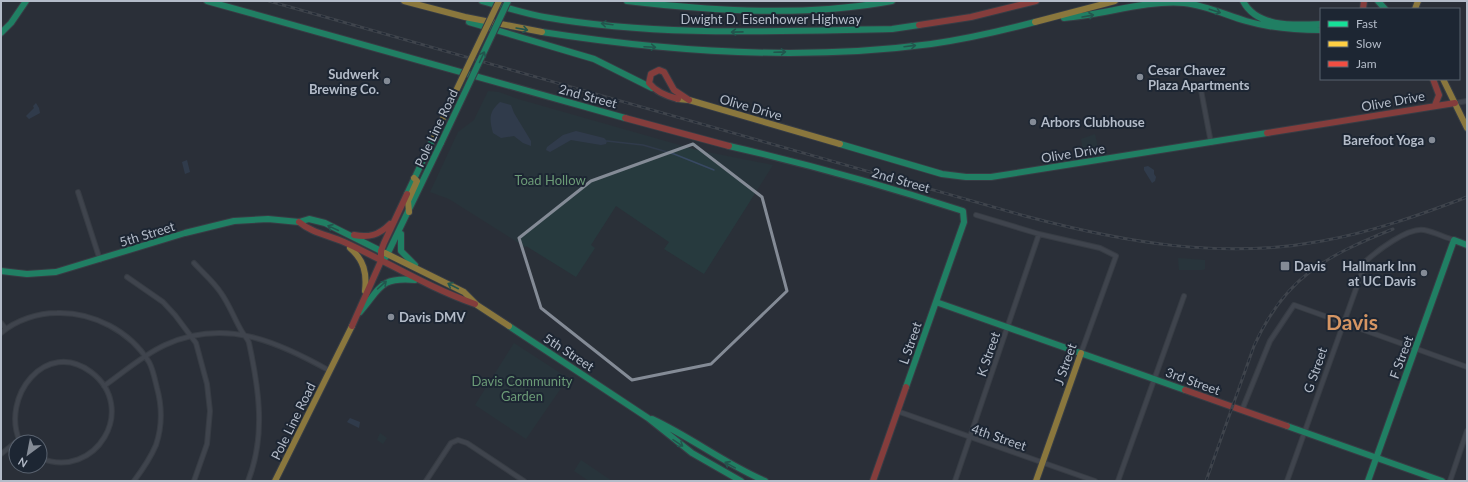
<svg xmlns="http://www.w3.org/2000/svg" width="1468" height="482" font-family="Lato,sans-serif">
<rect width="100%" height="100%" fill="#2a3038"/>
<!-- green -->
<path fill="#273a3e" d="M488,91L499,92L518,99L697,150L773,165L704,274L664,249L669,242L616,206L591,245L595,248L576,277L526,246L525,247L449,199L430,192L458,132L474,120Z
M1095,134L1098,148L1083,151L1081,139Z
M1178,258L1205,260V269L1202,270H1179Z
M514,343L568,378L526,439L475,405Z
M380,433L387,438L383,444L377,440Z
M581,460L612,481H589L574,471Z"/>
<!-- water -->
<path fill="#384963" d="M500,102L511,105L514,113L531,141V146L523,143L514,136L501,138L493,133C489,118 489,112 500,102Z
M36,103L39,108L40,113L29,119L26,116L34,108L33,106Z
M576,131L604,138L607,141L606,144L601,145L571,140L550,152L546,150L547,147L563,135Z
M187,160L190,172L185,174L182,162Z
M1148,166L1154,170V174L1156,177L1155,181L1152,183L1144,170V167Z
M350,418L360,422L359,428L347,422Z"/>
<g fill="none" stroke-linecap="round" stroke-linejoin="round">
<!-- stream -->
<path stroke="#384963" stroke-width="1.5" d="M607,141L643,145L674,154L714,170"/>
<!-- street casing -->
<g stroke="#484c53" stroke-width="6">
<path id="street" d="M1201,90L1211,143
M1455,103L1467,101
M78,192L100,260
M976,215L1039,234L1100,248L1116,256L1081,353
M194,263C203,273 214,282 221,293C229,304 234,318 241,330C243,334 248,339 249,343C259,389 266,436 248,481
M127,277L163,302L175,315L196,343L207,384L210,411L207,444L194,481
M1,323L6,329
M1,333C16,320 38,313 57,313C93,312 130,331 149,362C153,369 155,380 157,388C162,406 162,427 156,445C150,459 143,469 134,481
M104,386C124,372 143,355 165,345C225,318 277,341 330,371
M1242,410L1270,341L1294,305L1467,367
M897,411L1095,481
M20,442C0,397 46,338 91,372C139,408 96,481 40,458
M1,454L16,442
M426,481L451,443L458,440L467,443L524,481
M955,481L1039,234
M1118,481L1184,296
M1287,481L1366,261C1377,251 1408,227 1424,230C1434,232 1444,237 1454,240
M1450,481L1467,431"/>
</g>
<!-- fast casing -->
<g stroke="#484c53" stroke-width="8">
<path id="fast" d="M207,1L625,118
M482,1C502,6 523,13 544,17C658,37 776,31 892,29L919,25
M627,1C714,11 806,17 892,1
M1243,1C1257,28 1294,25 1321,24
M1378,1L1385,9
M1064,18C1104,15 1144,0 1184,3C1205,5 1226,15 1246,21C1270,28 1296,30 1321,30
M469,22L594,59L652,88
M542,32C669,52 803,61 931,44C966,39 1001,31 1035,22
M1,33L11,23L26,1
M840,144L942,174L966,177H991L1267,133
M729,146C808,164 886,186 963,211L964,222L906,387
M407,194L433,139
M401,234V251L415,265
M386,257L441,143
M1,271L27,274L56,272L185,233L234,221L268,219L299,222L309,219L325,223L385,253
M936,302L1185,390
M360,312C381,288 379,277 415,280
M509,326L648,418L692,453L741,481
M652,419C691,437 725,464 765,481
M1287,426L1442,481
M1368,481L1454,240L1467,245"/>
</g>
<!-- slow casing -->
<g stroke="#484c53" stroke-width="8">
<path id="slow" d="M404,1L465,17L542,32
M1415,9L1418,1
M1035,22L1115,1
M1443,79L1467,128
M678,99L689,100L840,144
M409,212L408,201L417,181L414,178
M350,248C364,260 367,273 365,291
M385,253L464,292L477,305L509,326
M275,481L352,326
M1036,481L1081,353"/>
</g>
<!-- jam casing -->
<g stroke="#484c53" stroke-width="8">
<path id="jam" d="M1363,9L1364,1
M919,25L971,17L1036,1
M1433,79L1439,95L1435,105
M678,99C666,96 656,92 649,83L651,74L659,70L664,72L674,90L689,100
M625,118L729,146
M1267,133L1455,103
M299,222C312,233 328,235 344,242C388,262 429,288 475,304
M354,235C369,238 379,235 390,224
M352,326L381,261V251L384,243L407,194
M1185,390L1287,426
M873,481L906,387"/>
</g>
<!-- street -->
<use href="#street" stroke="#5a5e66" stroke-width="4"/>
<!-- fast -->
<use href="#fast" stroke="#16e098" stroke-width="6"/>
<!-- slow -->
<use href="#slow" stroke="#ffcf43" stroke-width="6"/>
<!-- jam -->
<use href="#jam" stroke="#f24e42" stroke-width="6"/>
<!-- rail casing -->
<g stroke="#595d64" stroke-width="3">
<path id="rail" d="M269,1L1025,216C1123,242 1221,260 1322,241C1372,232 1420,215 1467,197
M1206,481L1254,346C1285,277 1326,256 1393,229"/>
</g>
<!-- rail -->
<use href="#rail" stroke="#1d2633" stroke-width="1.5" stroke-dasharray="4.5" stroke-linecap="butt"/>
<!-- fast-bridge casing -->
<g stroke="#484c53" stroke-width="8" stroke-linecap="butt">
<path id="fast-bridge" d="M441,143L508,1"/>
</g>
<!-- slow-bridge casing -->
<g stroke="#484c53" stroke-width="8" stroke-linecap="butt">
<path id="slow-bridge" d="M433,139L499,1"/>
</g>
<!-- fast-bridge -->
<use href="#fast-bridge" stroke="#16e098" stroke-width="6"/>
<!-- slow-bridge -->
<use href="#slow-bridge" stroke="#ffcf43" stroke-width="6"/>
</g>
<!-- one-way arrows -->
<defs><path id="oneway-shaft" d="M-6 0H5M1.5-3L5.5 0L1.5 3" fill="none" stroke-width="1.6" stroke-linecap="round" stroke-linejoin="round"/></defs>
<g stroke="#1a8366">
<use href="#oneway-shaft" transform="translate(1215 11) rotate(18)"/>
<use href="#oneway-shaft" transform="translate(1088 16) rotate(-10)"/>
<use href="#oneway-shaft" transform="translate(607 24) rotate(-173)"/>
<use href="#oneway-shaft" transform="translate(522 29) rotate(10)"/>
<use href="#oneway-shaft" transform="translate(737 32) rotate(179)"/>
<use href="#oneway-shaft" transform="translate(910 46) rotate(-7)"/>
<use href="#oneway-shaft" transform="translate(650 47) rotate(3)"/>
<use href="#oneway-shaft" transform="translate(780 52) rotate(-2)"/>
<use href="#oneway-shaft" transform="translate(482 57) rotate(-65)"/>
<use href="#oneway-shaft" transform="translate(333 228) rotate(-155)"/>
<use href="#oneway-shaft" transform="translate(382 285) rotate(-42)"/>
<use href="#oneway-shaft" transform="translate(453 286) rotate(-153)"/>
<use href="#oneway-shaft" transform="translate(678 443) rotate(34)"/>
<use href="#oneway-shaft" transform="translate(730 465) rotate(-151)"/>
</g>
<!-- marked area -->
<path d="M0 0H1468V482H0ZM693,144L762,197L787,291L711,364L632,380L541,308L519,238L591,181Z" fill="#2a3038" fill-opacity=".55" fill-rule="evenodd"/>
<path fill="none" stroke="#848b96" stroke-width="3" stroke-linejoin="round" d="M693,144L762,197L787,291L711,364L632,380L541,308L519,238L591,181Z"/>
<!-- markers -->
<g fill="#848b96" stroke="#1d2633" stroke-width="1.5">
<circle cx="1140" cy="77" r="4"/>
<circle cx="387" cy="81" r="4"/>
<circle cx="1033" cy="122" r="4"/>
<circle cx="1432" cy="140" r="4"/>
<rect x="1280" y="261" width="10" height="10" rx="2"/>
<circle cx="1424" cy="273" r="4"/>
<circle cx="391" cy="317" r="4"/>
</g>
<g text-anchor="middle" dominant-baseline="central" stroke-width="4" stroke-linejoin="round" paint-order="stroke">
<!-- street labels -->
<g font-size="13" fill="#b4bcc9" stroke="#1d2633">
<text x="771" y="19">Dwight D. Eisenhower Highway</text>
<text transform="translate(588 96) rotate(15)">2nd Street</text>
<text transform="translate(1393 101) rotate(-10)">Olive Drive</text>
<text transform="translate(751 107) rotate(16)">Olive Drive</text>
<text transform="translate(436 128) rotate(-65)">Pole Line Road</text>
<text transform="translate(1073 153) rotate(-9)">Olive Drive</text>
<text transform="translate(901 180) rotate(16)">2nd Street</text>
<text transform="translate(147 234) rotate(-17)">5th Street</text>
<text transform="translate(910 343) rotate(-71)">L Street</text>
<text transform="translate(569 352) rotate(33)">5th Street</text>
<text transform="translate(988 354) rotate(-71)">K Street</text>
<text transform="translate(1401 357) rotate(-70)">F Street</text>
<text transform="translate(1065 364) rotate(-71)">J Street</text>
<text transform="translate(1315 370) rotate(-71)">G Street</text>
<text transform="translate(1193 381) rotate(20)">3rd Street</text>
<text transform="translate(293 421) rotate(-64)">Pole Line Road</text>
<text transform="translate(999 437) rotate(19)">4th Street</text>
</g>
<!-- poi labels -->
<g font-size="13" font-weight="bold" fill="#b4bcc9" stroke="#1d2633" text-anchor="start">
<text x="1148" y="70">Cesar Chavez<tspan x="1148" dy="15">Plaza Apartments</tspan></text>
<text x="379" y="74" text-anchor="end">Sudwerk<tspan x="379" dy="15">Brewing Co.</tspan></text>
<text x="1041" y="122">Arbors Clubhouse</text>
<text x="1424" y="140" text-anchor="end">Barefoot Yoga</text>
<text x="1294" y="266">Davis</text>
<text x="1416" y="266" text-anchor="end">Hallmark Inn<tspan x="1416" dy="15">at UC Davis</tspan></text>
<text x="399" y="317">Davis DMV</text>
</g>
<!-- park labels -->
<g font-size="13" fill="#6b9a76" stroke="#1d2633">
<text x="550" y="180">Toad Hollow</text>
<text x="522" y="381">Davis Community<tspan x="522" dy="15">Garden</tspan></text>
</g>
<!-- town labels -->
<g font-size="21" font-weight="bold" fill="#d59563" stroke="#1d2633">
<text x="1352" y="321">Davis</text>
</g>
</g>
<!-- border -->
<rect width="1468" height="482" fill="none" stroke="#b4bcc9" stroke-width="4"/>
<!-- legend -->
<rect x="1320" y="8" width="140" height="72" fill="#1d2633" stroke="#59626f"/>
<rect x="1328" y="21" width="20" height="6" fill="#16e098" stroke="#59626f"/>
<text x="1356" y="28" font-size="12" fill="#b4bcc9">Fast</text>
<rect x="1328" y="41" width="20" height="6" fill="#ffcf43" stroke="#59626f"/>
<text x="1356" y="48" font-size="12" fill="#b4bcc9">Slow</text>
<rect x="1328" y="61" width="20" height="6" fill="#f24e42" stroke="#59626f"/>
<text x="1356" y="68" font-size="12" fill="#b4bcc9">Jam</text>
<!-- north arrow -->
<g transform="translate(28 454) rotate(212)"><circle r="19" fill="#1d2633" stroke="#59626f"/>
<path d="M0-3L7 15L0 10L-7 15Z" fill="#848b96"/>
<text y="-6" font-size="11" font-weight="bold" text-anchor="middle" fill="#b4bcc9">N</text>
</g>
</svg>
